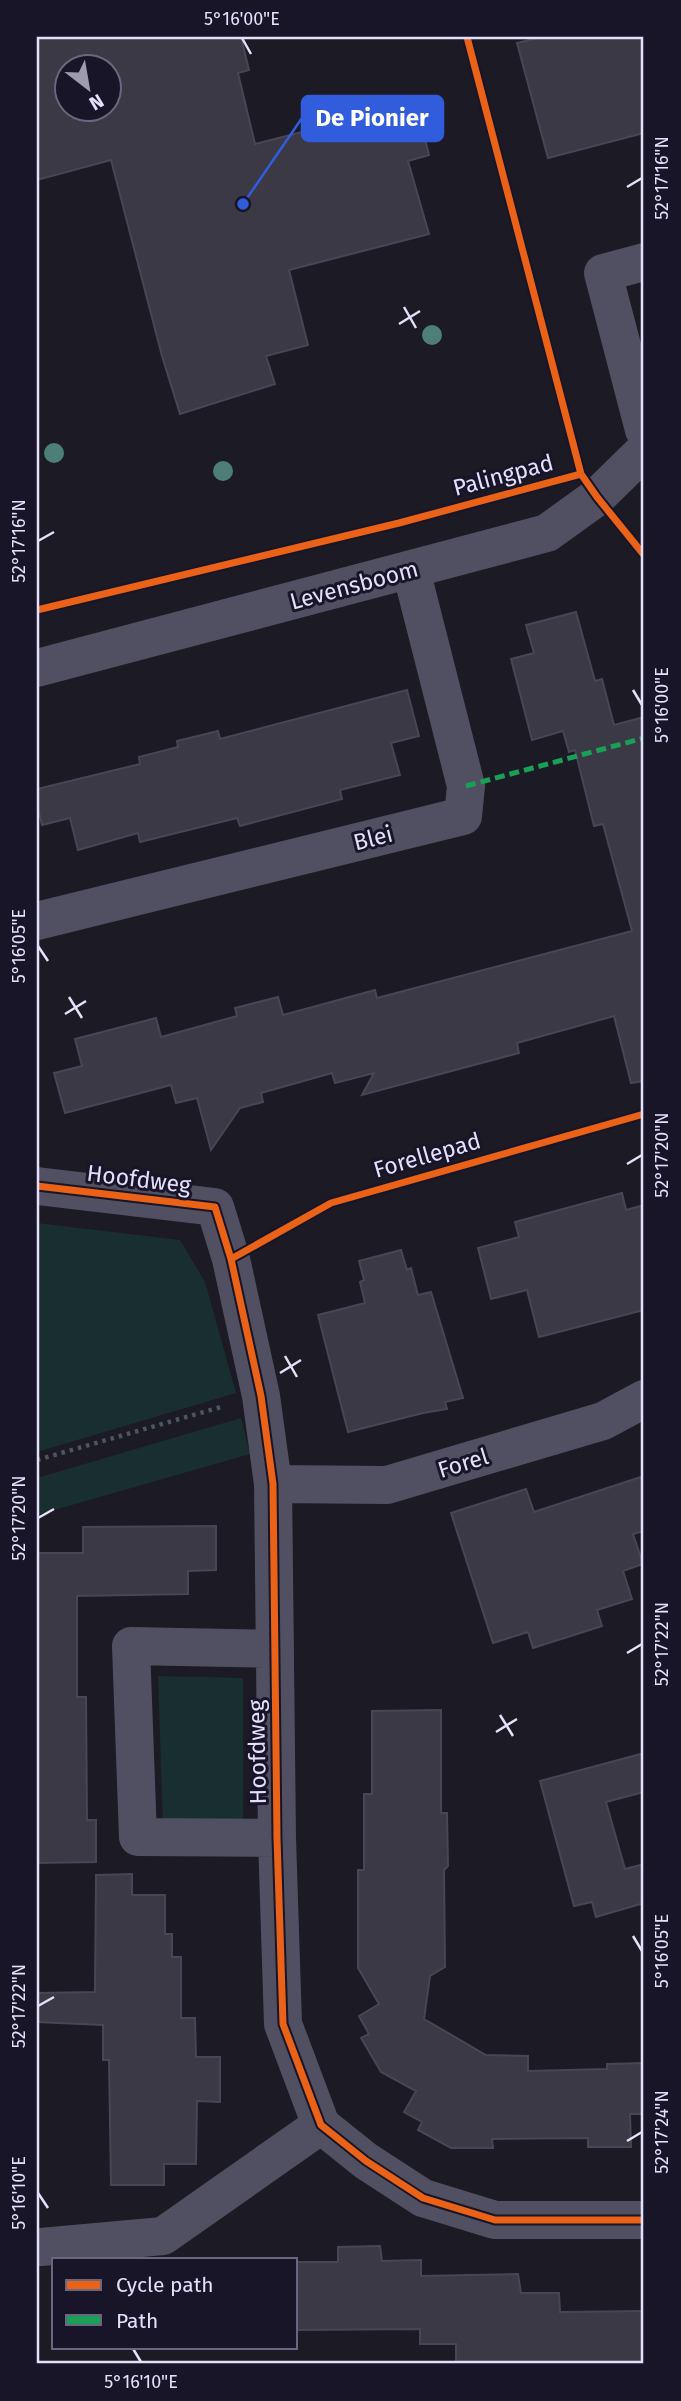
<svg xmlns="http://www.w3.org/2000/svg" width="681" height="2401" font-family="'Fira Sans',sans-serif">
<rect width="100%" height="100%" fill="#1c1a24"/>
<!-- green -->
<path fill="#192f2f" d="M37,1223L180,1240L205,1282L236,1393L37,1452Z
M241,1418L250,1454L37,1515V1478Z
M158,1676L243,1678V1821L163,1823Z"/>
<!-- building -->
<path fill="#3b3945" stroke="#494556" stroke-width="2" fill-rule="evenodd" d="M37,37H241L249,70L238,73L255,144L416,103L429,155L408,161L429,234L289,270L308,345L266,356L275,384L180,414L162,356L111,160L37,180ZM66,66H108V108H66Z
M542,37H644V133L548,158L517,43Z
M576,612L595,681L602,679L614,725L644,717V1081L631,1083L614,1016L517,1043L519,1053L362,1095L374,1073L335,1083L332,1073L261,1093L263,1102L240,1108L211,1150L197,1098L176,1103L171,1085L65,1113L54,1073L82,1066L75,1039L156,1018L161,1037L237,1016L235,1008L278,997L283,1015L375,990L377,998L632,931L603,824L594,826L575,750L569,752L563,731L532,740L511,659L534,653L526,625Z
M407,690L419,736L391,743L400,775L340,790L342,799L240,826L237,818L140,842L138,833L78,850L70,818L42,825L37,804V789L140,764L139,757L178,747L177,741L218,731L220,739Z
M622,1193L626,1210L644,1205V1310L539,1337L527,1290L491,1299L478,1248L519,1237L515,1222Z
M401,1250L407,1270L411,1268L418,1295L431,1292L463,1398L445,1402L447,1409L423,1413L348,1432L318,1315L365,1303L360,1282L364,1280L359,1261Z
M644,1476V1531L633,1534L643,1564L623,1571L632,1599L597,1610L602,1626L533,1648L528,1632L493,1643L451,1513L526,1489L534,1512Z
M216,1526V1570L188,1571V1594L77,1596V1697H86L87,1820H96V1862L37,1863V1553H83V1527Z
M441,1710V1813H447L448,1866L444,1870L445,1967L430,1976L424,2019L486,2055L528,2056V2071L607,2069V2064L644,2063V2114H630L631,2147H588V2138L492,2139L493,2148H451L418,2130L422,2122L404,2112L416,2091L381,2072L361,2038L369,2034L359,2016L379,2004L358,1968V1870H364V1794H372V1711Z
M644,1753V1792L606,1802L625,1869L644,1864V1903L596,1917L592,1902L574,1906L540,1781Z
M132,1874V1895H165V1934H172V1957H181V2018H195L196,2057H220V2102L197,2101L196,2164H164V2185H111L109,2060H103V2025L37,2022V1993L95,1992L96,1875Z
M380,2246L382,2261L421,2260V2276L518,2274L521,2293H559L560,2312L644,2311V2364H559V2362L456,2363V2344H420V2329L296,2330V2262H338V2247Z"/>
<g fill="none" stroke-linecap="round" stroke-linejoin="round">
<!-- path -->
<path stroke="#4c5660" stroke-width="4.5" stroke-dasharray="3.5 5" stroke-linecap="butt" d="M37,1460L221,1407"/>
<!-- minor -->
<path stroke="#515063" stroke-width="38" d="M644,262L603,273L644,430
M37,668L547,533L597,497L644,451
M37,921L463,816L466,786L411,570
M37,1186L215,1207L231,1259L261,1396L273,1484L277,1838L283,2024L321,2125L366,2161L423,2198L495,2220H644
M273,1484L387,1485L603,1421L644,1399
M275,1649L131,1646L138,1837L277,1838
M41,2247L163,2236L321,2125"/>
<!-- quiet -->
<path stroke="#1a9f57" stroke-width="5" stroke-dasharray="10 5" stroke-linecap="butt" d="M466,786L644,738"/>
<!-- cycleway casing -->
<g stroke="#181529" stroke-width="11">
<path id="cycleway" d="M467,37L581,474L597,497L644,555
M37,610L399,523L581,474
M37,1186L215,1207L231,1259L261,1396L273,1484L277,1838L283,2024L321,2125L366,2161L423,2198L495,2220H644
M231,1259L331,1203L644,1114"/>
</g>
<!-- cycleway -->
<use href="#cycleway" stroke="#ea6118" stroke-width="7"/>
</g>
<!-- trees -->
<g fill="#4d7f77">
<circle cx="432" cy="335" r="10"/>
<circle cx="54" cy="453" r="10"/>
<circle cx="223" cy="471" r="10"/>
</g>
<!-- ticks -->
<path fill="none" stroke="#e4e0fb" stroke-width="2.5" d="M242,38L251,54M627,187L642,178M404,307L416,328M399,324L420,311M38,541L54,532M633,690L642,705M38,946L48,961M69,997L82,1018M65,1014L86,1001M627,1164L642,1155M285,1356L297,1377M280,1373L301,1360M38,1518L54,1509M627,1653L642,1644M500,1715L513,1736M496,1732L517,1719M633,1936L642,1951M38,2006L54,1997M627,2141L642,2132M38,2193L48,2208M132,2347L141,2362"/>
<g text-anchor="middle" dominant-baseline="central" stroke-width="6" stroke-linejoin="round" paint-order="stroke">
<!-- street labels -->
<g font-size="23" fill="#e4e0fb" stroke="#181529">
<text transform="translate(503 475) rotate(-15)">Palingpad</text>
<text transform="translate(354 585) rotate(-15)">Levensboom</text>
<text transform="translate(373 838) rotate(-14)">Blei</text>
<text transform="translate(427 1155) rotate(-16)">Forellepad</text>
<text transform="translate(139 1179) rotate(7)">Hoofdweg</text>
<text transform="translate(463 1463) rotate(-17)">Forel</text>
<text transform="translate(257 1752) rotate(-91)">Hoofdweg</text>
</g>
</g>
<!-- callouts -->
<path fill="none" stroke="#315ddc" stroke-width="2.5" d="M243 204L302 118"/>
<circle fill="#315ddc" stroke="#181529" stroke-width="2.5" cx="243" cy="204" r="7"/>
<rect fill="#315ddc" stroke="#315ddc" stroke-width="2.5" x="302" y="96" width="141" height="45" rx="7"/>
<g font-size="24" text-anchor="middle" font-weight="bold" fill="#fff">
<text x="372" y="126">De Pionier</text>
</g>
<!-- border -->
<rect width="681" height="2401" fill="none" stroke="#181529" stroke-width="77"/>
<!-- legend -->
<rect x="52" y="2258" width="245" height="91" fill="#181529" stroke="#6a667d" stroke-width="2"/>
<rect x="66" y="2280" width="35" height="10" fill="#ea6118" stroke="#6a667d" stroke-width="2"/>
<text x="116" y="2292" font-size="21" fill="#e4e0fb">Cycle path</text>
<rect x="66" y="2315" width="35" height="10" fill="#1a9f57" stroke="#6a667d" stroke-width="2"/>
<text x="116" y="2328" font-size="21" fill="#e4e0fb">Path</text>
<!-- north arrow -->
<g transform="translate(88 88) rotate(149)"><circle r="33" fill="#181529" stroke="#6a667d" stroke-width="2"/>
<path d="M0-5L12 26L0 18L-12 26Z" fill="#9e9bb0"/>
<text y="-10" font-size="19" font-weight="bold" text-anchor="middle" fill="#e4e0fb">N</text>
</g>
<rect x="38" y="38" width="604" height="2324" fill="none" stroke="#e4e0fb" stroke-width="2.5"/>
<g font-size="18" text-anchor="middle" fill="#e4e0fb">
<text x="242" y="25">5°16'00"E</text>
<text transform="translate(662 178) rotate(-90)" y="6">52°17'16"N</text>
<text transform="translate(19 541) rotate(-90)" y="6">52°17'16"N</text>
<text transform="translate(662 705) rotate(-90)" y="6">5°16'00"E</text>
<text transform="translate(19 946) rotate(-90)" y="6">5°16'05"E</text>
<text transform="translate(662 1155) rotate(-90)" y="6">52°17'20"N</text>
<text transform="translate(19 1518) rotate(-90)" y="6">52°17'20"N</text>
<text transform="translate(662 1644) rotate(-90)" y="6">52°17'22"N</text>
<text transform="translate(662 1951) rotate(-90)" y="6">5°16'05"E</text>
<text transform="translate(19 2006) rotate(-90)" y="6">52°17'22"N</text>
<text transform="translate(662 2132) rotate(-90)" y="6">52°17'24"N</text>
<text transform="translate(19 2193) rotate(-90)" y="6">5°16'10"E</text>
<text x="141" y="2388">5°16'10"E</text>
</g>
</svg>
